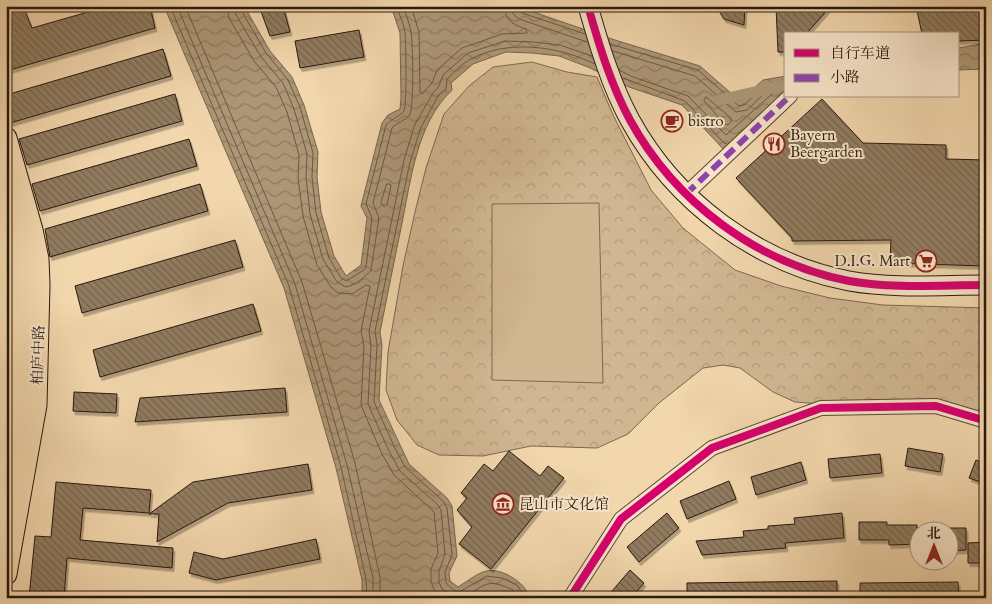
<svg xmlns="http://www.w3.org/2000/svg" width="992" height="604" font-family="Cardo,'Noto Serif SC',serif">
<defs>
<pattern id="park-crowns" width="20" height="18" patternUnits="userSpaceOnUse" patternTransform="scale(1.25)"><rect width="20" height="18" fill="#d0b691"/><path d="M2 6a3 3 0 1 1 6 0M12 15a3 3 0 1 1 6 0" fill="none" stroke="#b39c7c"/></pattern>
<pattern id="water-waves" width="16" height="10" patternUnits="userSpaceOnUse" patternTransform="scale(1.25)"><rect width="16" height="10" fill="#ad9676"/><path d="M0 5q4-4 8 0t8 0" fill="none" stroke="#8d7a5f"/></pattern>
<pattern id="building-back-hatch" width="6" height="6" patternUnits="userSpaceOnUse" patternTransform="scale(1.25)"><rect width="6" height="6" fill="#917b60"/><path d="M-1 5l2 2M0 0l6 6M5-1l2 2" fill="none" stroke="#76644e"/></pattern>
<filter id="shadow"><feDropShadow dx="2" dy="3.5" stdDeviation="0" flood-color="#0004"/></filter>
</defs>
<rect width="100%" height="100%" fill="#f2d6ac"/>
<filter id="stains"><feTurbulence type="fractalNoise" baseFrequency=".004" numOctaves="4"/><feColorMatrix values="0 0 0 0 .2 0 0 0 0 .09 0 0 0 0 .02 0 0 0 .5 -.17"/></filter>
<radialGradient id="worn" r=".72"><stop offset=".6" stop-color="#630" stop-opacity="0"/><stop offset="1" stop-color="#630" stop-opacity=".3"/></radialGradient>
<!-- park -->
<path fill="url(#park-crowns)" stroke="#7c6850" d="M532,62L567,72L597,77L613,115L651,190L683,228L735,270L781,286L830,298L883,305L986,308V416L795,402L773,392L740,368L723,365L703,368L659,403L628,434L597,448L531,446L483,456L439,455L417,445L397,420L386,390L388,352L403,266L415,212L426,168L444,114L469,86L493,67Z"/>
<!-- pitch -->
<path fill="#d0b691" stroke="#7c6850" d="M599,203L603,383L492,380V204Z"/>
<!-- water -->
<path fill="url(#water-waves)" stroke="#78644c" d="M164,6H244L270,51L292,77L304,105L318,152L317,177L321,212L334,256L346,276L361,265L367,218L361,206L382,123L388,115L400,109L401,98L400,33L391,6H516L615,40L700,66L740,101L763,80L786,76V96L726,152L682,105L629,87L588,67L559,56L532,53L506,52L473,64L451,83L452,90C416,124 411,181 401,228C394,262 387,297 380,332L382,345L379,400L409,464L447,498L452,506L457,556L449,573L450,581L458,587C466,582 475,575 483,572C497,566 519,579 526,590L525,598H362V580L336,468L284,288Z
M986,43V69L958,70V48Z"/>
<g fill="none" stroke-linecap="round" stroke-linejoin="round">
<!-- shore -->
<path stroke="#6a5842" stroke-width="1" d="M170,6L289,286L341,467L366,579L367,598
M177,6L295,284L347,465L373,578V598
M185,6L302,282L355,463L380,577V598
M227,6L229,18L254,61L276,87L287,112L299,155L298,178L303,216L317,265L331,287L338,293L352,294L366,285L370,286L361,331L364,346L361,405L381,452L394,475L434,512L438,553L431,569V582L435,592L441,598
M234,6L235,13L261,57L283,83L294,109L307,154L306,177L310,214L323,259L337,282L346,287C355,285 366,277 371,270L379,218L373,203L392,128C397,122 406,121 410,114C414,105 413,44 411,32C410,24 406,15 403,6
M240,6L241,10L266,53L288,80L300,107L313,153L312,177L316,213L329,258L341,278L346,281L364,270L366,267L372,218L366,204L386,125C391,119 402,115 404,111C407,105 406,41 405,32C404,24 399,15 397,6
M411,6L419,32L420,92L422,94L432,83L437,70L462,48L502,34L527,33L526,29C514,25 505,21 504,6
M512,6L513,14L519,19L587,42
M518,6L519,11L522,13L585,34
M610,44L698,70L739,106L744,105L766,85L786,81
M613,51L695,76L736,112L747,110L768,90H772L773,93L726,135L688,96L633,77L619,70
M623,78L685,101L724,143L727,144
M706,97L731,118V122L728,125L725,124L704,101Z
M387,184H390L391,186L387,205L384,207L381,203Z
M456,598L442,589L439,582V571L445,554L441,510L438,505L400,471L388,449L368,404L371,346L369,331L404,160L415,124L433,93L439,86L443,75L468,53L505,41L533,42L560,45L592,56
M461,598C486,587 484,576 513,590L514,598
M521,598V591L517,585L502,578L487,576L459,592L455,591L446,583L445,572L452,555L447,508L443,501L405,467L394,446L374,402L377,345L375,331L410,162L421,127L438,96L446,89L447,79C454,73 462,63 471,59C508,39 558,46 595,64"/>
<!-- canal -->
<path stroke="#ad9676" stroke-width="11" d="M719,100L786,85"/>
</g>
<!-- building -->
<path fill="url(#building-back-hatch)" stroke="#28190e" filter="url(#shadow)" d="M6,6H23L32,28L109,6H150L155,28L6,71Z
M259,6H283L290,32L270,36Z
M716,6H745L744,25L724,19Z
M776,6H831L806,34H786V52H778Z
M916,6H986V40L958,41V34H922Z
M359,30L364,57L300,68L295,41Z
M163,49L171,76L10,123L6,110V95Z
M175,94L182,121L27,165L19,139Z
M822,99L863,143L946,145V159L986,160L984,266L890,263L891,240L792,241V238L736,178Z
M189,139L197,166L40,211L32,184Z
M200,184L208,211L50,257L45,229Z
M235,240L243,267L82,313L75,286Z
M253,304L261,331L100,377L93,350Z
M285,388L287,412L135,422L140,398Z
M74,392L117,394L116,413L73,411Z
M908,448L943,454L940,472L905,466Z
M509,451L540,476L548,466L564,478L491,569L459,544L472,527L457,510L467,498L461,493L484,464L493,471Z
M880,454L882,473L830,478L828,459Z
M976,460L986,464V484L969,478Z
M801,462L806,480L756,495L751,477Z
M308,464L312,490L228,503L157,542L159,514H149L193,482Z
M729,481L736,499L687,519L680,501Z
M56,482L151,490L149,513L83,508L80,540L173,548L172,568L67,558L64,598H29L35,536L51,537Z
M667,513L679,528L639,562L627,547Z
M842,513L844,538L785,543L786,548L702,555L696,541L744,537L743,531L768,529V526L795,524L794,518Z
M859,522H887V525H917V528H920V544L889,545V540H859Z
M950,528H966V550L950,551Z
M316,539L320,559L216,580L189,573L194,552L223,559Z
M986,542V563H968V543Z
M630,570L644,583L631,598H606Z
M837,581V598H687V583Z
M958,582L959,598H860V583Z"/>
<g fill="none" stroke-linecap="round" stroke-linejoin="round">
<!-- street casing -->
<g stroke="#5a4836" stroke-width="16">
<path id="street" d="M686,194L790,96
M570,598L621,519L712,448L821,408L936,406L986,421"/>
</g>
<!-- secondary casing -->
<g stroke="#28190e" stroke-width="21">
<path id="secondary" d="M588,6C599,45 611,85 630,120C675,202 757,263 849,281C894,289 941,285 986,285
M6,480L22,484"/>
</g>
<!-- primary casing -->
<g stroke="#28190e" stroke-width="23">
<path id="primary" d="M6,138L32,230L38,259L39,285L36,405L6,574
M6,208C13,236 20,266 21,295C24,352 19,411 6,466"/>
</g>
<!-- street -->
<use href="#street" stroke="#f7e4c9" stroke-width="14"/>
<!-- secondary -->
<use href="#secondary" stroke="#f7e4c9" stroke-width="19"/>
<!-- primary -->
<use href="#primary" stroke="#f2d6ac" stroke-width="21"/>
<!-- quiet -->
<path stroke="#8e44ad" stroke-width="6" stroke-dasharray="12 6" stroke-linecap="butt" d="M686,194L790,96"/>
<!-- cycleway casing -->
<g stroke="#f7e4c9" stroke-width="11">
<path id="cycleway" d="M588,6C599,45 611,85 630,120C675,202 757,263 849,281C894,289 941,285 986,285
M570,598L621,519L712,448L821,408L936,406L986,421"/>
</g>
<!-- cycleway -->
<use href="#cycleway" stroke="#d6006c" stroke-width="8"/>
</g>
<!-- icons -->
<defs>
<g id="cafe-ring" transform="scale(1.125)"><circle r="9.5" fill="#f7e4c9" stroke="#8f2418" stroke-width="1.5"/><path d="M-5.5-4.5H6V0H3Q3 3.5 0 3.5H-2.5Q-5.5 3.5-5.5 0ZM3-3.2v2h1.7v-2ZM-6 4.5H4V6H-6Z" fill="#8f2418"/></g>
<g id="restaurant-ring" transform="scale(1.125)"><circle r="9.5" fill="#f7e4c9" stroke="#8f2418" stroke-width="1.5"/><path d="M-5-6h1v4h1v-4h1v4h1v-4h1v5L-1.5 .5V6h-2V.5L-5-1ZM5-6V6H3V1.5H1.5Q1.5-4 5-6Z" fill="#8f2418"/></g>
<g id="supermarket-ring" transform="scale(1.125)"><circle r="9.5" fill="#f7e4c9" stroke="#8f2418" stroke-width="1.5"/><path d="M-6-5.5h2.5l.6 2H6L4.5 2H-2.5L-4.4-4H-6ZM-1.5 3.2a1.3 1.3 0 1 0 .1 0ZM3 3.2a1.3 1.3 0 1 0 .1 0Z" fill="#8f2418"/></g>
<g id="museum-ring" transform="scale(1.125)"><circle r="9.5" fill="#f7e4c9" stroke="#8f2418" stroke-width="1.5"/><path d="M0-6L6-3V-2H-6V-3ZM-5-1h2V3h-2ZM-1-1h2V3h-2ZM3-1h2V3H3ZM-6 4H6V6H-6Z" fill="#8f2418"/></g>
</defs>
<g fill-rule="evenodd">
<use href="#cafe-ring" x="672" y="121"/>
<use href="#restaurant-ring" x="774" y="144"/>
<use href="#supermarket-ring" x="926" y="261"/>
<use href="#museum-ring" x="503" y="504"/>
</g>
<g text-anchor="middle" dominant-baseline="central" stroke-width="4" stroke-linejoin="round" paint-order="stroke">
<!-- poi labels -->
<g font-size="15" fill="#28190e" stroke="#f7e4c9" text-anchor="start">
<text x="688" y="121">bistro</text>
<text x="790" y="135">Bayern<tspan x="790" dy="17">Beergarden</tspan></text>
<text x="910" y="261" text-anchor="end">D.I.G. Mart</text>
<text x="519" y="504">昆山市文化馆</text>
</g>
<!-- street labels -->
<g font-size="15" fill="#28190e" stroke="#f7e4c9">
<text transform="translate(38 355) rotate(-88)">柏庐中路</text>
</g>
</g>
<!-- margin -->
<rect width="992" height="604" fill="none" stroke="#f2d6ac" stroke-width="25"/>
<rect x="8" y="8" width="977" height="589" fill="none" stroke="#28190e" stroke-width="2.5"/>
<rect x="12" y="12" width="967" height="579" fill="none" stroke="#28190e"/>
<!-- legend -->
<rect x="784" y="32" width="175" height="65" fill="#f7e4c9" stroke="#a4937e"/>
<rect x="794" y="49" width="25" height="8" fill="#d6006c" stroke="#a4937e"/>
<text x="830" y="58" font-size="15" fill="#28190e">自行车道</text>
<rect x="794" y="74" width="25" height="8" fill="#8e44ad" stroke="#a4937e"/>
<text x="830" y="82" font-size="15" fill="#28190e">小路</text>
<!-- north arrow -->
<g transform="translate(934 546)"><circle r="24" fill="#f7e4c9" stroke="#a4937e"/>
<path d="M0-4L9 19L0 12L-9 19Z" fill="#8f2418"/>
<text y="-8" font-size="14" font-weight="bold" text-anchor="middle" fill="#28190e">北</text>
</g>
<rect width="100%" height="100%" filter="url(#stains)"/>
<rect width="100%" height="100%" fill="url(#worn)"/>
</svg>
